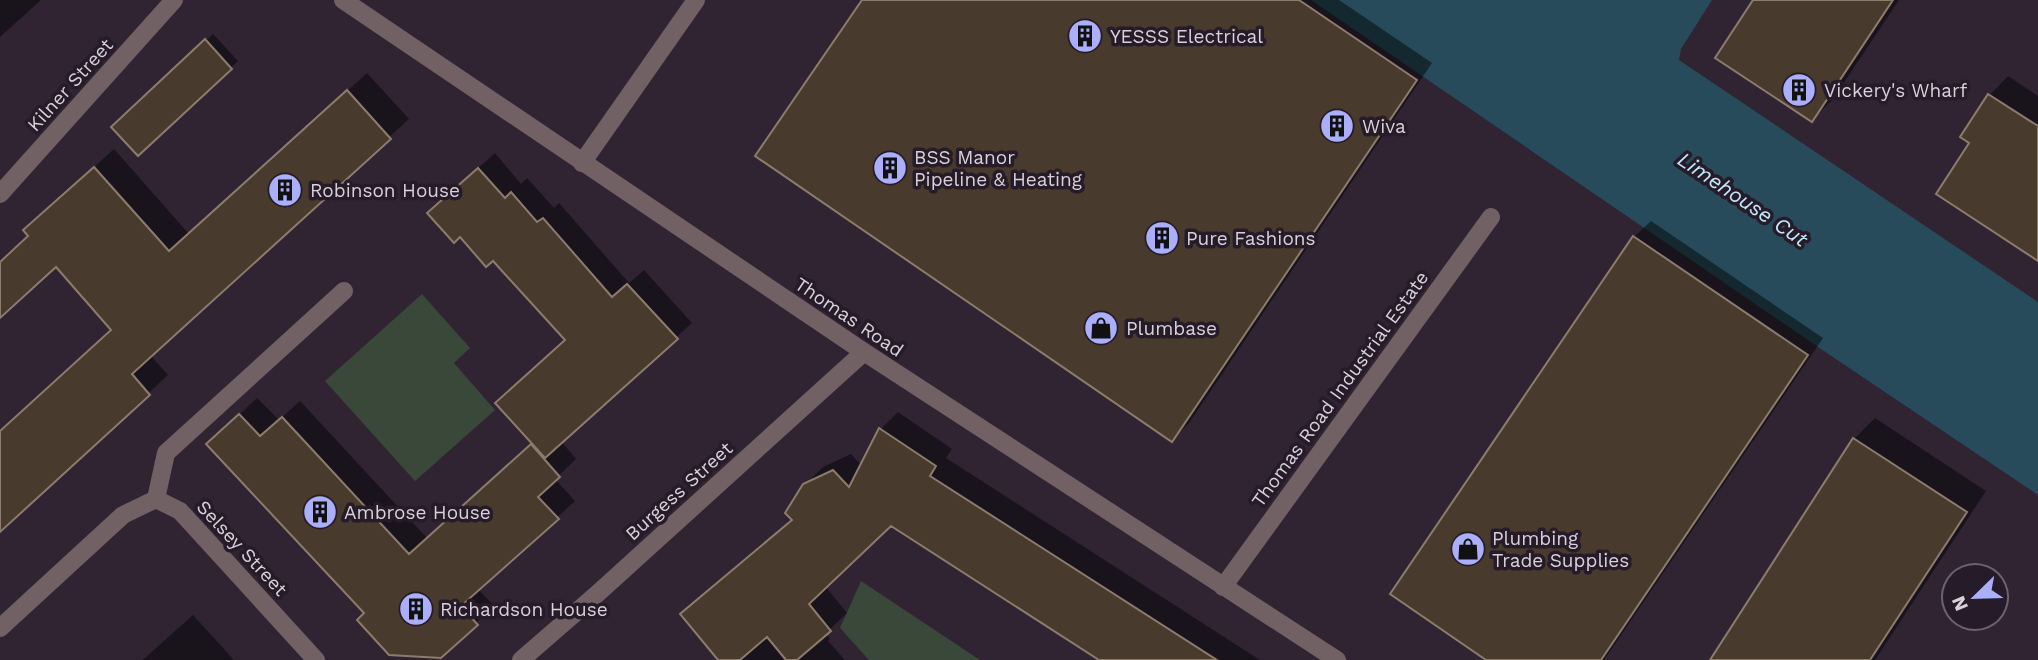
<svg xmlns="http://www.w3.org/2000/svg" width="2038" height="660" font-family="'Work Sans',sans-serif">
<rect width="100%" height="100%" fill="#302433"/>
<!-- green -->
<path fill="#394839" d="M422,294L470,348L454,363L495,410L415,481L325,381Z
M861,581L980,660H869L840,628Z"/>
<!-- water -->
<path fill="#274b5a" d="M1311,0H1712L1681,49L1679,60L2038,302V495L1824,351Z"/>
<!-- shadow -->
<path fill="#0007" d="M0,0H41L0,37Z
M864,0H1339L1432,63L1189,423L1172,440Z
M1755,0H1899L1833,99L1812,120Z
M213,34L238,61L138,154L113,127Z
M367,73L409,119L150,355L168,375L0,530V431L112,329L56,265L0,315V262L30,235L25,230L114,149L189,234Z
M2008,76L2038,96V259L1971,143L1963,136L1990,95Z
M495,153L521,184L527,178L554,208L559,203L629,283L644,270L692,323L561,441L576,459L555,479L575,501L478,589L494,606L476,623L366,613L226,427L257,398L279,420L300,401L427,538L533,443L566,339L445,198Z
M1651,221L1823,338L1604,660H1489L1634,237Z
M898,412L952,449L946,458L1260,660H1102L890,524L825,586L847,613L826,633L830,639L828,641L845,660H720L682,614L699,597L793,519L805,485L823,467L851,454L862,466L881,429Z
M1875,418L1986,491L1875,660H1711L1854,439Z
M193,615L234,660H142L146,657Z"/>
<!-- building -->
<path fill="#483a2c" stroke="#8d7c6d" stroke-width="2" d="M862,0H1299L1417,80L1172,442L755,156Z
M1753,0H1893L1812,122L1715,58Z
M205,39L232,69L138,156L111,127Z
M347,90L391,139L132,374L150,395L0,532V431L111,330L56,267L0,318V262L28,236L23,230L94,167L169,251Z
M1988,94L2038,126V261L1936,194L1969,143L1960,137Z
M478,168L505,198L511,192L537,222L543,218L612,297L627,284L678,339L545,458L495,403L565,340L493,261L486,267L460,237L454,243L427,213Z
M1633,236L1808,355L1601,660H1486L1390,594Z
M239,414L260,436L282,417L409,554L531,444L560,477L538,497L559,519L461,606L478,625L441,658L389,655L357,620L364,613L206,444Z
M879,428L936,466L930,476L1217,660H1099L891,526L809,604L831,631L797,660H786L767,637L740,660H718L680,614L792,520L785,513L803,484L833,470L849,487Z
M1853,438L1967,512L1870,660H1710Z"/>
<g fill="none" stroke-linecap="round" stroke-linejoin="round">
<!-- minor -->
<path stroke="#726164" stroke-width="18" d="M343,0L864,352L1337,660
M582,163L696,0
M0,194L174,0
M156,499L166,453L344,291
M1223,587L1491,217
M0,628L123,515L156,499L180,511L316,660
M521,660L597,594L864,352"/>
</g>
<!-- icons -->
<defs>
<g id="building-disc" transform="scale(1.75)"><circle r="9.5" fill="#abaffb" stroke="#261b29"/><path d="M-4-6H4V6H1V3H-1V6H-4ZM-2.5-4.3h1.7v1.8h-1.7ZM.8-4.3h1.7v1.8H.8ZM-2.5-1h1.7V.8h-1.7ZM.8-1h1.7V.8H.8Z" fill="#111"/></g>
<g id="shop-disc" transform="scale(1.75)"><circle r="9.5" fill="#abaffb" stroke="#261b29"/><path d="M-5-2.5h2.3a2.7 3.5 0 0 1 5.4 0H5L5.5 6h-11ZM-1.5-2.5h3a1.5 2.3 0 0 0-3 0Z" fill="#111"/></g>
</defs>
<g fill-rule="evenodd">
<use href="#building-disc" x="1085" y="36"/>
<use href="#building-disc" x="1799" y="90"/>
<use href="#building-disc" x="1337" y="126"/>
<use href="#building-disc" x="890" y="168"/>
<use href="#building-disc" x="285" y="190"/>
<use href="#building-disc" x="1162" y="238"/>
<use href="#shop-disc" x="1101" y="328"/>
<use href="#building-disc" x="320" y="512"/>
<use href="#shop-disc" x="1468" y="549"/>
<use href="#building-disc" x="416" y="609"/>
</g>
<g text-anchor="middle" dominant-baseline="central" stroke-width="7" stroke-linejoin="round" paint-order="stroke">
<!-- poi labels -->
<g font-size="19" fill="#d8d0da" stroke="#261b29" text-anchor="start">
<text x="1110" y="36">YESSS Electrical</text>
<text x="1824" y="90">Vickery's Wharf</text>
<text x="1362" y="126">Wiva</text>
<text x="914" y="157">BSS Manor<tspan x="914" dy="22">Pipeline &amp; Heating</tspan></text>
<text x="310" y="190">Robinson House</text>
<text x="1186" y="238">Pure Fashions</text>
<text x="1126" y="328">Plumbase</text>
<text x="344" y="512">Ambrose House</text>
<text x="1492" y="538">Plumbing<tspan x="1492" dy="22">Trade Supplies</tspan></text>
<text x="440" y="609">Richardson House</text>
</g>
<!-- street labels -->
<g font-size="19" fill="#d8d0da" stroke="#261b29">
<text transform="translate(70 85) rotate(-48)">Kilner Street</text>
<text transform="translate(849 317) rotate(34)">Thomas Road</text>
<text transform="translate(1340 389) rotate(-54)">Thomas Road Industrial Estate</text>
<text transform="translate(679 491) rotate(-42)">Burgess Street</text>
<text transform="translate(242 548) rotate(47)">Selsey Street</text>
</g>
<!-- water labels -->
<g font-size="21" font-style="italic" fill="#c1e8fa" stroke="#261b29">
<text transform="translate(1743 199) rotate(34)">Limehouse Cut</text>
</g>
</g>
<!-- north arrow -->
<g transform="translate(1975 597) rotate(247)"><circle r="33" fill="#261b29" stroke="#6d6370" stroke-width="2"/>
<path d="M0-5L12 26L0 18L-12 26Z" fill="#abaffb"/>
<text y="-10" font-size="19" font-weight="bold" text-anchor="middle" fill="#d8d0da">N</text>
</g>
</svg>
